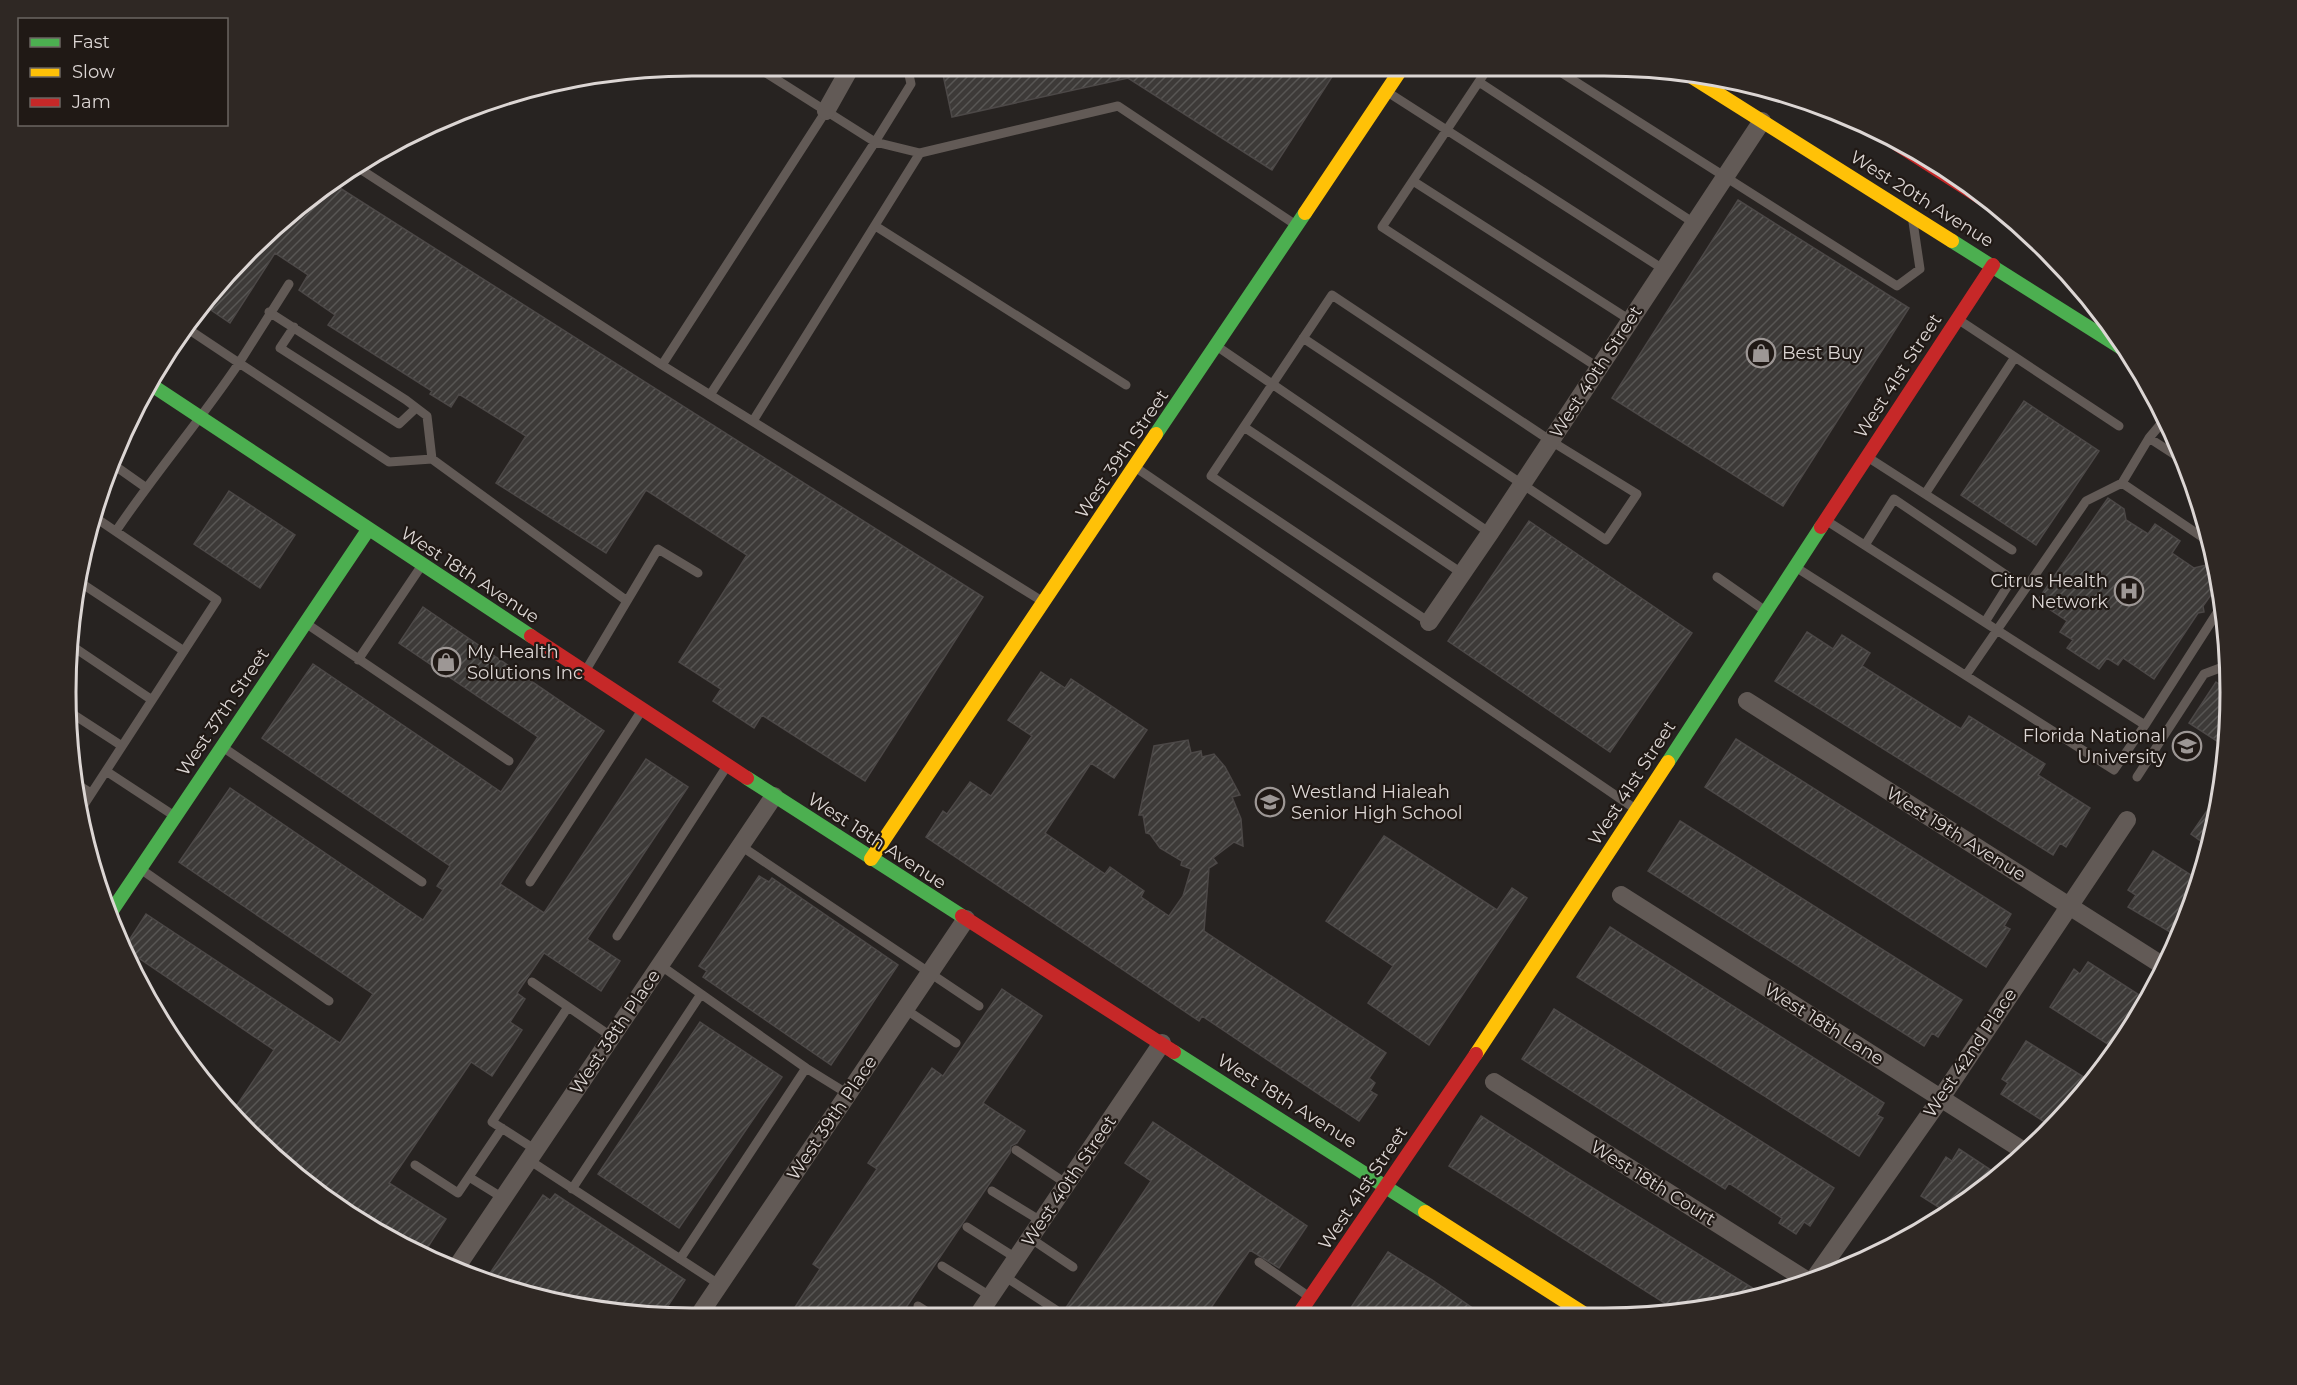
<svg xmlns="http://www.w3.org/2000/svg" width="2297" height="1385" font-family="Montserrat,sans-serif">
<defs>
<pattern id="building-hatch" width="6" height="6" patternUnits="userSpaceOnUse" patternTransform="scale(1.5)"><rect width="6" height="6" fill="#3d3a38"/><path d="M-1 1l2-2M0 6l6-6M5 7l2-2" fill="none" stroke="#585654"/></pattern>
</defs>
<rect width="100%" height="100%" fill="#272321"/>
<!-- building -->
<path fill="url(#building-hatch)" stroke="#4c4847" stroke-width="1.5" d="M1136,69H1337L1272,170L1128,78L952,117L942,70Z
M332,183L983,597L865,781L762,715L754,728L713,701L721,689L679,662L747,555L646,490L606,553L496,483L526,436L459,394L451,407L430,394L432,391L328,325L335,315L299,290L308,275L275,253L230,323L202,304L311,195Z
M1738,200L1909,308L1783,506L1612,398Z
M2024,401L2099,451L2036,545L1961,495Z
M229,491L295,535L260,588L194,544Z
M2108,498L2124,509L2126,520L2148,534L2155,524L2180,541L2172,553L2194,568L2206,565L2219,574L2220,582L2203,606L2204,612L2198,613L2154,679L2123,658L2118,665L2107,658L2099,669L2067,648L2073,640L2060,632L2067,621L2037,601Z
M1529,521L1692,633L1610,752L1448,641Z
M423,607L604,731L500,884L544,913L646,759L688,787L587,939L620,961L601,991L544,953L517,993L525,999L510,1022L522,1030L492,1076L471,1062L389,1183L446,1219L424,1253L344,1213L250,1136L231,1114L274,1050L124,948L146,914L340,1043L373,994L179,862L230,788L423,920L443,890L437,886L450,866L262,738L313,664L501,792L538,737L399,643Z
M1807,632L1833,649L1842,635L1870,653L1862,666L1961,729L1969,716L2045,764L2038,775L2090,808L2066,847L2060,843L2053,855L1775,681Z
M1041,672L1065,688L1071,679L1147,730L1114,778L1091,763L1045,833L1105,874L1110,867L1144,891L1141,897L1169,916L1183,896L1191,869L1181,865L1182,861L1160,848L1150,834L1146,833L1143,815H1139L1154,746L1188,740L1191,753L1201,751L1202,757L1214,754L1225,767L1240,795L1232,797L1241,819L1243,846L1234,842L1213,858L1217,863L1209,868L1204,931L1386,1053L1369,1078L1375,1083L1370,1091L1377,1095L1359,1121L1202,1016L1199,1021L926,837L943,811L947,814L970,782L991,796L1032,736L1008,720Z
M2216,682L2231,692L2226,747L2189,723Z
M1736,739L2011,914L2004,926L2010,929L1986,967L1705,787Z
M2222,789L2219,815L2209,847L2191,834Z
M1680,821L1962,1000L1938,1037L1932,1033L1924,1046L1648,871Z
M1384,836L1497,910L1512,888L1527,898L1429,1045L1368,1003L1393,966L1326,921Z
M2153,851L2199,880L2180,938L2128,907L2136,895L2128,890Z
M759,876L769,882L772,878L898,965L831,1065L703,977L707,971L699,966Z
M1610,927L1884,1103L1877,1115L1883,1118L1859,1156L1577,977Z
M2088,962L2147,1000L2125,1041L2117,1050L2050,1007L2074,969L2080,974Z
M1002,989L1042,1016L983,1103L1025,1131L1017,1143L1011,1146L1010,1153L899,1318H788L820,1269L813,1264L877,1169L868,1163L932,1068L943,1076Z
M1554,1009L1834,1188L1810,1226L1804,1222L1796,1234L1779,1223L1782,1218L1729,1183L1725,1189L1522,1059Z
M700,1022L782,1077L679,1228L598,1174Z
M2026,1041L2090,1081L2051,1126L2001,1094L2008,1083L2002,1079Z
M1481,1116L1564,1170L1762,1294L1677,1311L1449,1166Z
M1153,1122L1307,1226L1279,1268L1250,1250L1204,1318H1059L1151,1181L1125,1163Z
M1959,1149L2000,1176L1948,1213L1921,1196L1946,1157L1952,1161Z
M555,1194L685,1280L660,1318L484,1282L543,1195L550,1200Z
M1388,1252L1432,1280L1487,1318H1413L1401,1309L1395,1318H1344Z"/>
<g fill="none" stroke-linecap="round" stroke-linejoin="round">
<!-- lane -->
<path stroke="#625a56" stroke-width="9" d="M1488,68L1382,227L1599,368
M1554,68L1897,286L1920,269L1913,222
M763,71L875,142L911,84L908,70
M1479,82L1694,223
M1389,93L1663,269
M357,167L662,365L826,111
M1413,181L1630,320
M877,227L1126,385
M269,312L406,400L427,416L432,459
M185,327L239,363L289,284
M294,327L280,348L399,424L416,408
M1303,338L1606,540L1637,494L1551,441L1332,295L1211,476L1429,622
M1218,347L1490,533
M2015,357L2119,426
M662,365L1042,601
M710,395L875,142L920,153L1118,106L1296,225
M753,421L920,153
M1244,427L1463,574
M2149,438L2165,419
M1869,458L2012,550
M2186,462L2149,438L2122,483L2211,543
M111,463L145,487
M1135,467L1634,808
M1925,494L2015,357L1959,320
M116,531C155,473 200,421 239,363L389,462L432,459L627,601
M1865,545L1894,499L2012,579L1985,622
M1797,568L2114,770L2145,725L1827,521
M1717,577L1764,610
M78,581L184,651
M307,624L509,761
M69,644L152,700
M358,660L422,565
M586,670L658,549L698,573
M1966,675L2086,501L2122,483
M68,711L122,746
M2145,725L2222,605
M224,748L422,882
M106,771L173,815
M2137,777L2204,674L2228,665
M75,783L91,793
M78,814L217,600L93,516
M741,846L979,1006
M142,870L329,1001
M530,882L642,710
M617,936L727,766
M660,965L806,1068
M532,982L612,1037
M905,1009L956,1043
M536,1150L492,1122L568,1007
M1016,1150L1067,1184
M529,1160L720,1285
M415,1165L458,1193L502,1128
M469,1177L503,1198
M572,1189L701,994
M992,1191L1041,1221
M967,1227L1016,1258
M1030,1238L1073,1267
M680,1259L806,1068L848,1094
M1259,1262L1308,1296
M942,1266L990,1296
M1004,1276L1056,1310
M918,1306L937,1318
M1217,1314L1223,1318"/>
<!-- street -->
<path stroke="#625a56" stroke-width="18" d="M826,111L849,70
M1429,622L1490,533L1762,121
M1747,701L2165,967
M1621,895L2027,1153
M1494,1082L1811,1283L1941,1098L2127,820
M456,1268L774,796
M697,1318L966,919
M976,1318L1162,1043"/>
<!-- fast -->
<path stroke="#4caf50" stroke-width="14" d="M1952,241L2131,354
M150,384L531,636
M1156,434L1305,213
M1668,762L1821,527
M747,778L962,916
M109,915L368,530
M1174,1052L1425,1212"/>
<!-- slow -->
<path stroke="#ffc107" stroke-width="14" d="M1692,77L1952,241
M1305,213L1402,68
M871,859L1156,434
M1476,1054L1668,762
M1425,1212L1591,1318"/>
<!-- jam -->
<path stroke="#c62828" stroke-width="14" d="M1897,144L1997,208
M1821,527L1993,265
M531,636L747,778
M962,916L1174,1052
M1296,1318L1476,1054"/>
</g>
<!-- icons -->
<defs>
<g id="shop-ring" transform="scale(1.5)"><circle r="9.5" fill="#201915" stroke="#9d9795" stroke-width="1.5"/><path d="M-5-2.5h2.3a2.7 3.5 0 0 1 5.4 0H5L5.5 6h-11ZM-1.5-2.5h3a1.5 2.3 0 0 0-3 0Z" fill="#9d9795"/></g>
<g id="hospital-ring" transform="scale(1.5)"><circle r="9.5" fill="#201915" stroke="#9d9795" stroke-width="1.5"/><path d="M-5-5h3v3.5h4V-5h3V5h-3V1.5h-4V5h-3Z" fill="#9d9795"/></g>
<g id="university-ring" transform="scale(1.5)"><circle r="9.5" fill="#201915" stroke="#9d9795" stroke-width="1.5"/><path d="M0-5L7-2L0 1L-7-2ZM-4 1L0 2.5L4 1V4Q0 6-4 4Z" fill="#9d9795"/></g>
<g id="school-ring" transform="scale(1.5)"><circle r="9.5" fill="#201915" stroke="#9d9795" stroke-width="1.5"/><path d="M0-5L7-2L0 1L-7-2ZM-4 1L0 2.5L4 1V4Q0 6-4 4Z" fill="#9d9795"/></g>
</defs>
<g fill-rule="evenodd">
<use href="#shop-ring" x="1761" y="353"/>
<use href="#hospital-ring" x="2129" y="591"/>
<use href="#shop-ring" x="446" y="662"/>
<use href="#university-ring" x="2187" y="746"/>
<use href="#school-ring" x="1270" y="802"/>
</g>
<g text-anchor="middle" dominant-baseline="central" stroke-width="4.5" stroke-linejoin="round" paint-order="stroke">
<!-- street labels -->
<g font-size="18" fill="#dcd6d4" stroke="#201915">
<text transform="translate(1922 199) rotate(32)">West 20th Avenue</text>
<text transform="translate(1596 372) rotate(-57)">West 40th Street</text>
<text transform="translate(1898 376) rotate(-57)">West 41st Street</text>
<text transform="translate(1122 454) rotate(-56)">West 39th Street</text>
<text transform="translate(470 575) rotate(33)">West 18th Avenue</text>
<text transform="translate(223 712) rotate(-56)">West 37th Street</text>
<text transform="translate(1632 783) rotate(-57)">West 41st Street</text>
<text transform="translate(1956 834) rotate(32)">West 19th Avenue</text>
<text transform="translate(877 841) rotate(33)">West 18th Avenue</text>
<text transform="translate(1824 1024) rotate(32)">West 18th Lane</text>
<text transform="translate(615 1032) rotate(-56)">West 38th Place</text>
<text transform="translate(1970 1053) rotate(-56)">West 42nd Place</text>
<text transform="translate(1287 1101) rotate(32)">West 18th Avenue</text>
<text transform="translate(832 1118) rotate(-56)">West 39th Place</text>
<text transform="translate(1069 1181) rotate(-56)">West 40th Street</text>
<text transform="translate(1653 1183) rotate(32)">West 18th Court</text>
<text transform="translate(1363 1188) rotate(-56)">West 41st Street</text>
</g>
<!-- poi labels -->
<g font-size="18" fill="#dcd6d4" stroke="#201915" text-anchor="start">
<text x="1782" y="353">Best Buy</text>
<text x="2108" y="581" text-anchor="end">Citrus Health<tspan x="2108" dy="21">Network</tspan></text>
<text x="467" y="652">My Health<tspan x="467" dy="21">Solutions Inc</tspan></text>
<text x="2166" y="736" text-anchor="end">Florida National<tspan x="2166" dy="21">University</tspan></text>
<text x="1291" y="792">Westland Hialeah<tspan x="1291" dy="21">Senior High School</tspan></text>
</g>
</g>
<!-- crop -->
<path d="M0 0H2297V1385H0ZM692 76H1604A616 616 0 0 1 2220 692V692A616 616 0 0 1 1604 1308H692A616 616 0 0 1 76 692V692A616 616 0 0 1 692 76Z" fill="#2f2824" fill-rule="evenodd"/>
<path fill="none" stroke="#dcd6d4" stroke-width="3" d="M692 76H1604A616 616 0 0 1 2220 692V692A616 616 0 0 1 1604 1308H692A616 616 0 0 1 76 692V692A616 616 0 0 1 692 76Z"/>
<!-- legend -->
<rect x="18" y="18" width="210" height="108" fill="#201915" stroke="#6b6561" stroke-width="1.5"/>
<rect x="30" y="38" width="30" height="9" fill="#4caf50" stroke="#6b6561" stroke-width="1.5"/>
<text x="72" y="48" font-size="18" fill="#dcd6d4">Fast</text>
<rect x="30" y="68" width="30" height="9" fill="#ffc107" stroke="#6b6561" stroke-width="1.5"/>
<text x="72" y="78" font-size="18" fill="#dcd6d4">Slow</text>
<rect x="30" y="98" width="30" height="9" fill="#c62828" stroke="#6b6561" stroke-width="1.5"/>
<text x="72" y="108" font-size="18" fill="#dcd6d4">Jam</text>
</svg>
